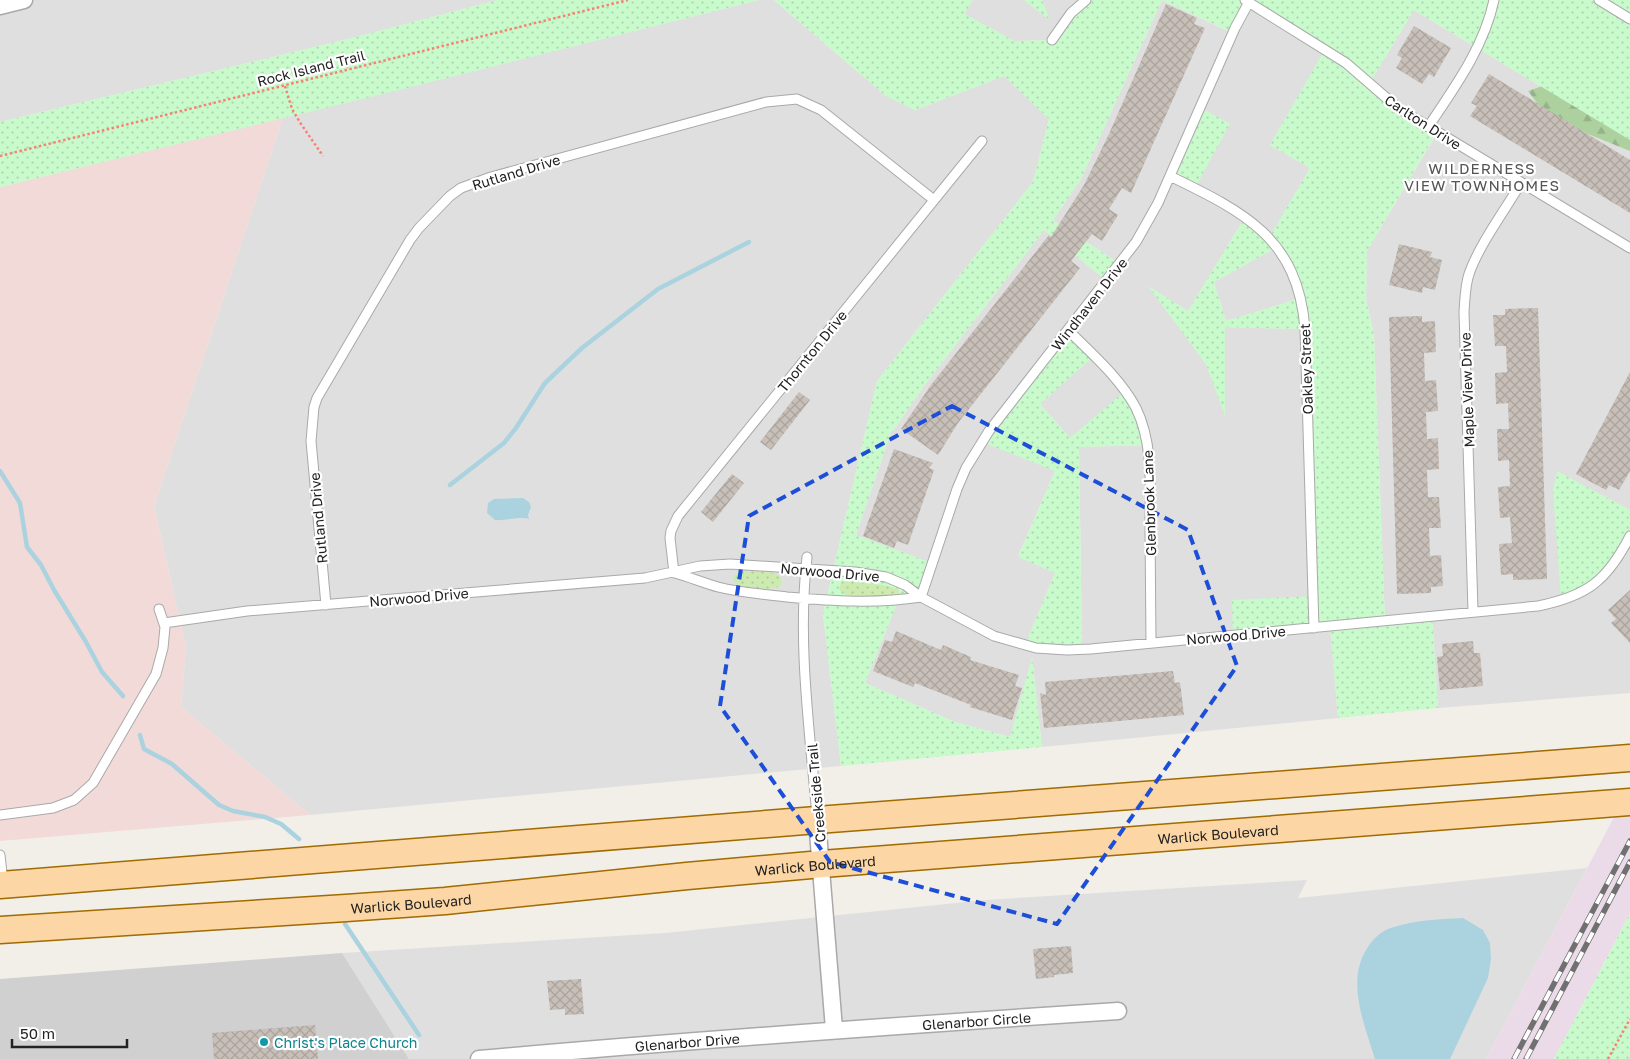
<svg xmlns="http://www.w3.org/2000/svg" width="1630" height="1059" font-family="'Golos Text',sans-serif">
<defs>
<pattern id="forest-firs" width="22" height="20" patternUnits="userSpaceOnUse" patternTransform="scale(1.25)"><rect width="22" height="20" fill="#add19e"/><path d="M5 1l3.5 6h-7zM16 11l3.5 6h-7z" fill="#95b388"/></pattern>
<pattern id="park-dots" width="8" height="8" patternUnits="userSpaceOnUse" patternTransform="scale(1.25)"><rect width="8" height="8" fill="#c8facc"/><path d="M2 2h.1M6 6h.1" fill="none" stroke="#acd6af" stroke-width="1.8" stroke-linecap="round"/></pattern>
<pattern id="garden-dots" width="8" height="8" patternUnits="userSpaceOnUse" patternTransform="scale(1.25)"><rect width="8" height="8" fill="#cdebb0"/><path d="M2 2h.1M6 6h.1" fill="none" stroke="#b0c997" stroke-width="1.8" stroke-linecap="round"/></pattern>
<pattern id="building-cross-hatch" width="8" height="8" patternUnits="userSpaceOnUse" patternTransform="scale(1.25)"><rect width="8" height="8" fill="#c7bfb8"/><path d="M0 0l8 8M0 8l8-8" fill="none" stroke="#aba49e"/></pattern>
</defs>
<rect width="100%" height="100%" fill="#f2efe9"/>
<!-- residential -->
<path fill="#e0dfdf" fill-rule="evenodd" d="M0,0H498L348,39L0,122Z
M759,0H774L886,96L915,110L1004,76L1049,119L1033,182L877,381L823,614L841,766L310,815L181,707L186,647L154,506L283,118Z
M972,0H1024L1049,19L1042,0H1086L1052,40L1014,41L964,14Z
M1162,0L1232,33L1249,2L1326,49L1270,145L1310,168L1269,239L1245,217L1188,311L1149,287L1206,364L1225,414V327L1305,329L1338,718L1042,747L1032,658L1011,737L955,722L865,683L898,601L856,535L890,435L924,386L1044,230L1107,281L1120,264L1053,220L1081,179ZM1093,356L1040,404L1070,438L1147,445L1079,447L1082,649L1025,645L1055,573L1018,556L1055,471L989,431Z
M1414,10L1630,140V510L1557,472L1630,536V693L1438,708L1432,616L1385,621L1374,335L1366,299L1367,251L1437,133L1369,84Z
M1277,247L1301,298L1226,321L1214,282Z
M1587,868L1486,1059H409L342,953L665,933L985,900L1307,880L1298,898Z"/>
<!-- commercial -->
<path fill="#f2dad9" d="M283,118L154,506L186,647L181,707L310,815L0,841V187Z"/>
<!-- industrial -->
<path fill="#ebdbe8" d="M1630,787V913L1554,1059H1486Z"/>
<!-- religious -->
<path fill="#d0d0d0" d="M342,953L409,1059H0V979Z"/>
<!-- forest -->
<path fill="url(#forest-firs)" d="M1548,84L1630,122V151L1588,134L1540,107L1528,91Z"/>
<!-- park -->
<path fill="url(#park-dots)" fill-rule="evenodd" d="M498,0H759L375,96L0,187V122L348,39Z
M774,0H972L965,14L1014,41L1052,40L1086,0H1630V140L1414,10L1369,84L1437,132L1367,251L1366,299L1374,335L1385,621L1432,616L1438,708L1338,718L1330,626L1233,635L1232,600L1313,596L1305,329L1225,327V416L1206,364L1148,286L1188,311L1245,217L1269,238L1310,168L1270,145L1325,49L1249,3L1233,33L1162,0L1081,179L1053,220L1120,264L1107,281L1044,230L924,386L890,435L856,535L932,563L921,597L898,601L865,683L955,722L1010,737L1032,657L1042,747L841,766L823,614L877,381L1033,182L1049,119L1004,76L915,110L886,96ZM1277,247L1301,298L1226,321L1214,282Z
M1024,0H1042L1050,20Z
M1200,107L1230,124L1195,188L1170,176Z
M1068,330L1094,356L1040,404L1070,438L1125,391L1147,445L1079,447L1082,649L1025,645L1055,573L1018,557L1055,471L982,442Z
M1557,471L1630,510V536L1610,569L1561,601L1553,490Z
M1630,913V1059H1554L1623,927Z"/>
<!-- garden -->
<path fill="url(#garden-dots)" d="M740,571H768L778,575L781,578V586C770,591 740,590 733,580L735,574Z
M846,581L882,585L898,589L900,593L898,595C884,597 847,602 839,589L841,583Z"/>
<!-- water -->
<path fill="#aad3df" d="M523,498L529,502L531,507L528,515L529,519C520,516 505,521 495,520L487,513L488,503L494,499Z
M1463,918L1483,930L1490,943L1491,959L1488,978L1450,1059H1375C1364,1023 1344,978 1370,944C1376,936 1384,929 1394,927C1416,920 1441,919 1463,918Z"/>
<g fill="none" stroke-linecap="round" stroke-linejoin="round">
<!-- stream -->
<path stroke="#aad3df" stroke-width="4.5" d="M0,471L20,503L27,547L41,565L54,590L86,642L102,672L123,696
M450,485L504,443L516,428L545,383L582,348L658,289L749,242
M140,735L144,749L172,764L219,805L233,811L265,817L281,824L299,839
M345,924L419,1035"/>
</g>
<!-- building -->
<path fill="url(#building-cross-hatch)" d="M1166,4L1197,18L1194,24L1205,28L1131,193L1122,188L1109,209L1118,215L1102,241L1092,234L1071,261L1080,268L958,423L938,455L901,429L931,385L1049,235L1051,237L1084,185L1109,134Z
M1414,26L1451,48L1434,77L1429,74L1422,84L1396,68L1402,58L1397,55Z
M1489,74L1630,160V213L1470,116L1477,106L1471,103Z
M1399,244L1432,252L1430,257L1442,260L1435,290L1423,287L1422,293L1389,285Z
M1538,308L1547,579L1513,580V574L1501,575L1499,544L1512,543L1510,517L1500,518L1498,487L1510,486L1509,460L1498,461L1497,429H1509L1508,403L1496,404L1495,373L1507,372L1506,346H1495L1493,315H1505V309Z
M1422,316V322L1435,321L1436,352L1424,353L1425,381L1436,380L1438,411L1426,412L1427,439L1438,438L1439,469L1427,470L1428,497H1439L1441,528H1429L1430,556L1441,555L1443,586L1431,587V593L1397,594L1389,317Z
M1630,372V471L1619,490L1609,485L1606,490L1576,474Z
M799,392L810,400L771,450L760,442Z
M894,449L933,463L929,468L934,470L908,545L897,541L894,548L863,536Z
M732,474L744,483L713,522L701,512Z
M1630,590V643L1611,623L1616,619L1608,610Z
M896,631L941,650L943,645L971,657L970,660L1019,675L1015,686L1022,688L1012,720L970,707L971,705L915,683L913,687L873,671L885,640L892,642Z
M1473,641L1474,653H1480L1483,686L1440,690L1437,657L1443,656L1442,644Z
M1173,671L1175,683L1180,682L1184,715L1044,728L1040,693L1046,695L1045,682Z
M1071,946L1073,973L1054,975V977L1036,979L1033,949Z
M581,979L584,1014L565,1015V1009L550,1010L547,981Z
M315,1025L318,1059H214L212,1033Z"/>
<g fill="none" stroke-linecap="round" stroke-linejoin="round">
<!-- lane casing -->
<g stroke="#a9a9a9" stroke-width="11">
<path id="lane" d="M1245,0L1346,63L1398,108L1630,248
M1599,0L1630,19
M1052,40L1071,13L1086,0
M1428,127C1455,87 1484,47 1494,0
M1170,176C1244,212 1298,238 1305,329L1314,628
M1068,330C1092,354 1120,378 1136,408C1154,445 1150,489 1150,528C1150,567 1151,605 1151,643
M807,557C797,644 810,731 817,817
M674,573L670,538L671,531L678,516L982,141
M675,573C689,577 704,583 718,587C741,593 764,594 787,597C832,601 876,604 921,597
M921,597L957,489L966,468L989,431L1136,242L1158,203L1235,28L1249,2
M326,605L311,441L314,407L317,398L410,240L419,228L450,196L461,188L491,177L766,102L797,99L821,110L934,200
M1473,611L1464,312C1465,299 1465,286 1469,274C1479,245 1505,210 1521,183
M164,623L247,611L645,578L700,566L730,564L855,572L886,577L905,585L921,597L994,636L1036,648L1067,650L1091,649L1538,606C1587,596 1607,581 1630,536
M0,815L53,808L74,800L93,783L156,674L163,648L165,627L159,609
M0,855L3,882"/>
</g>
<!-- street casing -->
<g stroke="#a9a9a9" stroke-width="19">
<g id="street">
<path d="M0,6L24,0"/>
<path d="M817,820L834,1029"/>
<path id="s1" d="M479,1059C692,1040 905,1025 1118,1011"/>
</g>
</g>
<!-- primary casing -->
<g stroke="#a06b00" stroke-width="29">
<g id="primary">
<path d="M0,885L817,820L1630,758"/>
<path id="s2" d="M0,930L346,908L445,901L687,876L822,864L1630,802"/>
</g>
</g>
<!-- path -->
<path stroke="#fa8072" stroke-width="2.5" stroke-dasharray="2.5 2.5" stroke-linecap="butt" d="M285,86L292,109L301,124L323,156
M0,156L628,0
M1608,1059L1630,1019"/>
<!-- lane -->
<use href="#lane" stroke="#fff" stroke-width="9"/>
<!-- street -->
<use href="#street" stroke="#fff" stroke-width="16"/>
<!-- primary -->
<use href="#primary" stroke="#fcd6a4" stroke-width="26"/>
<!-- rail casing -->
<g stroke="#707070" stroke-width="5.5">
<path id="rail" d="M1514,1059L1630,841
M1526,1059L1630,862"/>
</g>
<!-- rail -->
<use href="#rail" stroke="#fff" stroke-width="4" stroke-dasharray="11" stroke-linecap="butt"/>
</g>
<!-- marked area -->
<path fill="none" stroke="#1d4ed8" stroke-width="4" stroke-dasharray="10 6" stroke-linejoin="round" d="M952,406L1188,530L1237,666L1057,924L830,862L720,706L749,516Z"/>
<!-- markers -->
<circle fill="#0f9aa8" stroke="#fff" stroke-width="2" cx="264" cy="1042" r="5"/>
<g text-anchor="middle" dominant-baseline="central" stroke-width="4.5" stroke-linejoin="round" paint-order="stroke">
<!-- street labels -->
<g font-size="14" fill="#222" stroke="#fff">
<text transform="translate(311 68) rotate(-14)">Rock Island Trail</text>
<text transform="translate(1423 122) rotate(33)">Carlton Drive</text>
<text transform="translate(516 172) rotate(-17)">Rutland Drive</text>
<text transform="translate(1089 304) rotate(-52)">Windhaven Drive</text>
<text transform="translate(812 351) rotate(-51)">Thornton Drive</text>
<text transform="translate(1306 369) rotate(-92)">Oakley Street</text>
<text transform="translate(1467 390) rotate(-92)">Maple View Drive</text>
<text transform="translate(1149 503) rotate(-92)">Glenbrook Lane</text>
<text transform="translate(318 518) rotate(-95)">Rutland Drive</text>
<text transform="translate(830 572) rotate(5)">Norwood Drive</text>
<text transform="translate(419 597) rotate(-5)">Norwood Drive</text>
<text transform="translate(1236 635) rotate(-5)">Norwood Drive</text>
<text transform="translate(816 793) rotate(-95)">Creekside Trail</text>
<text stroke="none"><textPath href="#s2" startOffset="1222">Warlick Boulevard</textPath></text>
<text stroke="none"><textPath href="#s2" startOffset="818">Warlick Boulevard</textPath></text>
<text stroke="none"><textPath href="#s2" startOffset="412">Warlick Boulevard</textPath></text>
<text stroke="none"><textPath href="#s1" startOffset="499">Glenarbor Circle</textPath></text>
<text stroke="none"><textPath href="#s1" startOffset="209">Glenarbor Drive</textPath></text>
</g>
<!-- culture labels -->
<g font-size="14" fill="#0d838f" stroke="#fff" text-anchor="start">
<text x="274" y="1042">Christ's Place Church</text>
</g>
<!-- neighbourhood labels -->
<g font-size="15" letter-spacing="1" fill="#555" stroke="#fff">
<text x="1482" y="168">WILDERNESS<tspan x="1482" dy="17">VIEW TOWNHOMES</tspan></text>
</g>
</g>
<!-- scale -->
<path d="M12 1039v8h115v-8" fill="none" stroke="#222222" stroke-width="2.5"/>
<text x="20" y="1039" font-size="15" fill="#222222" stroke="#ffffff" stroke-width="4" paint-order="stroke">50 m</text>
</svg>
